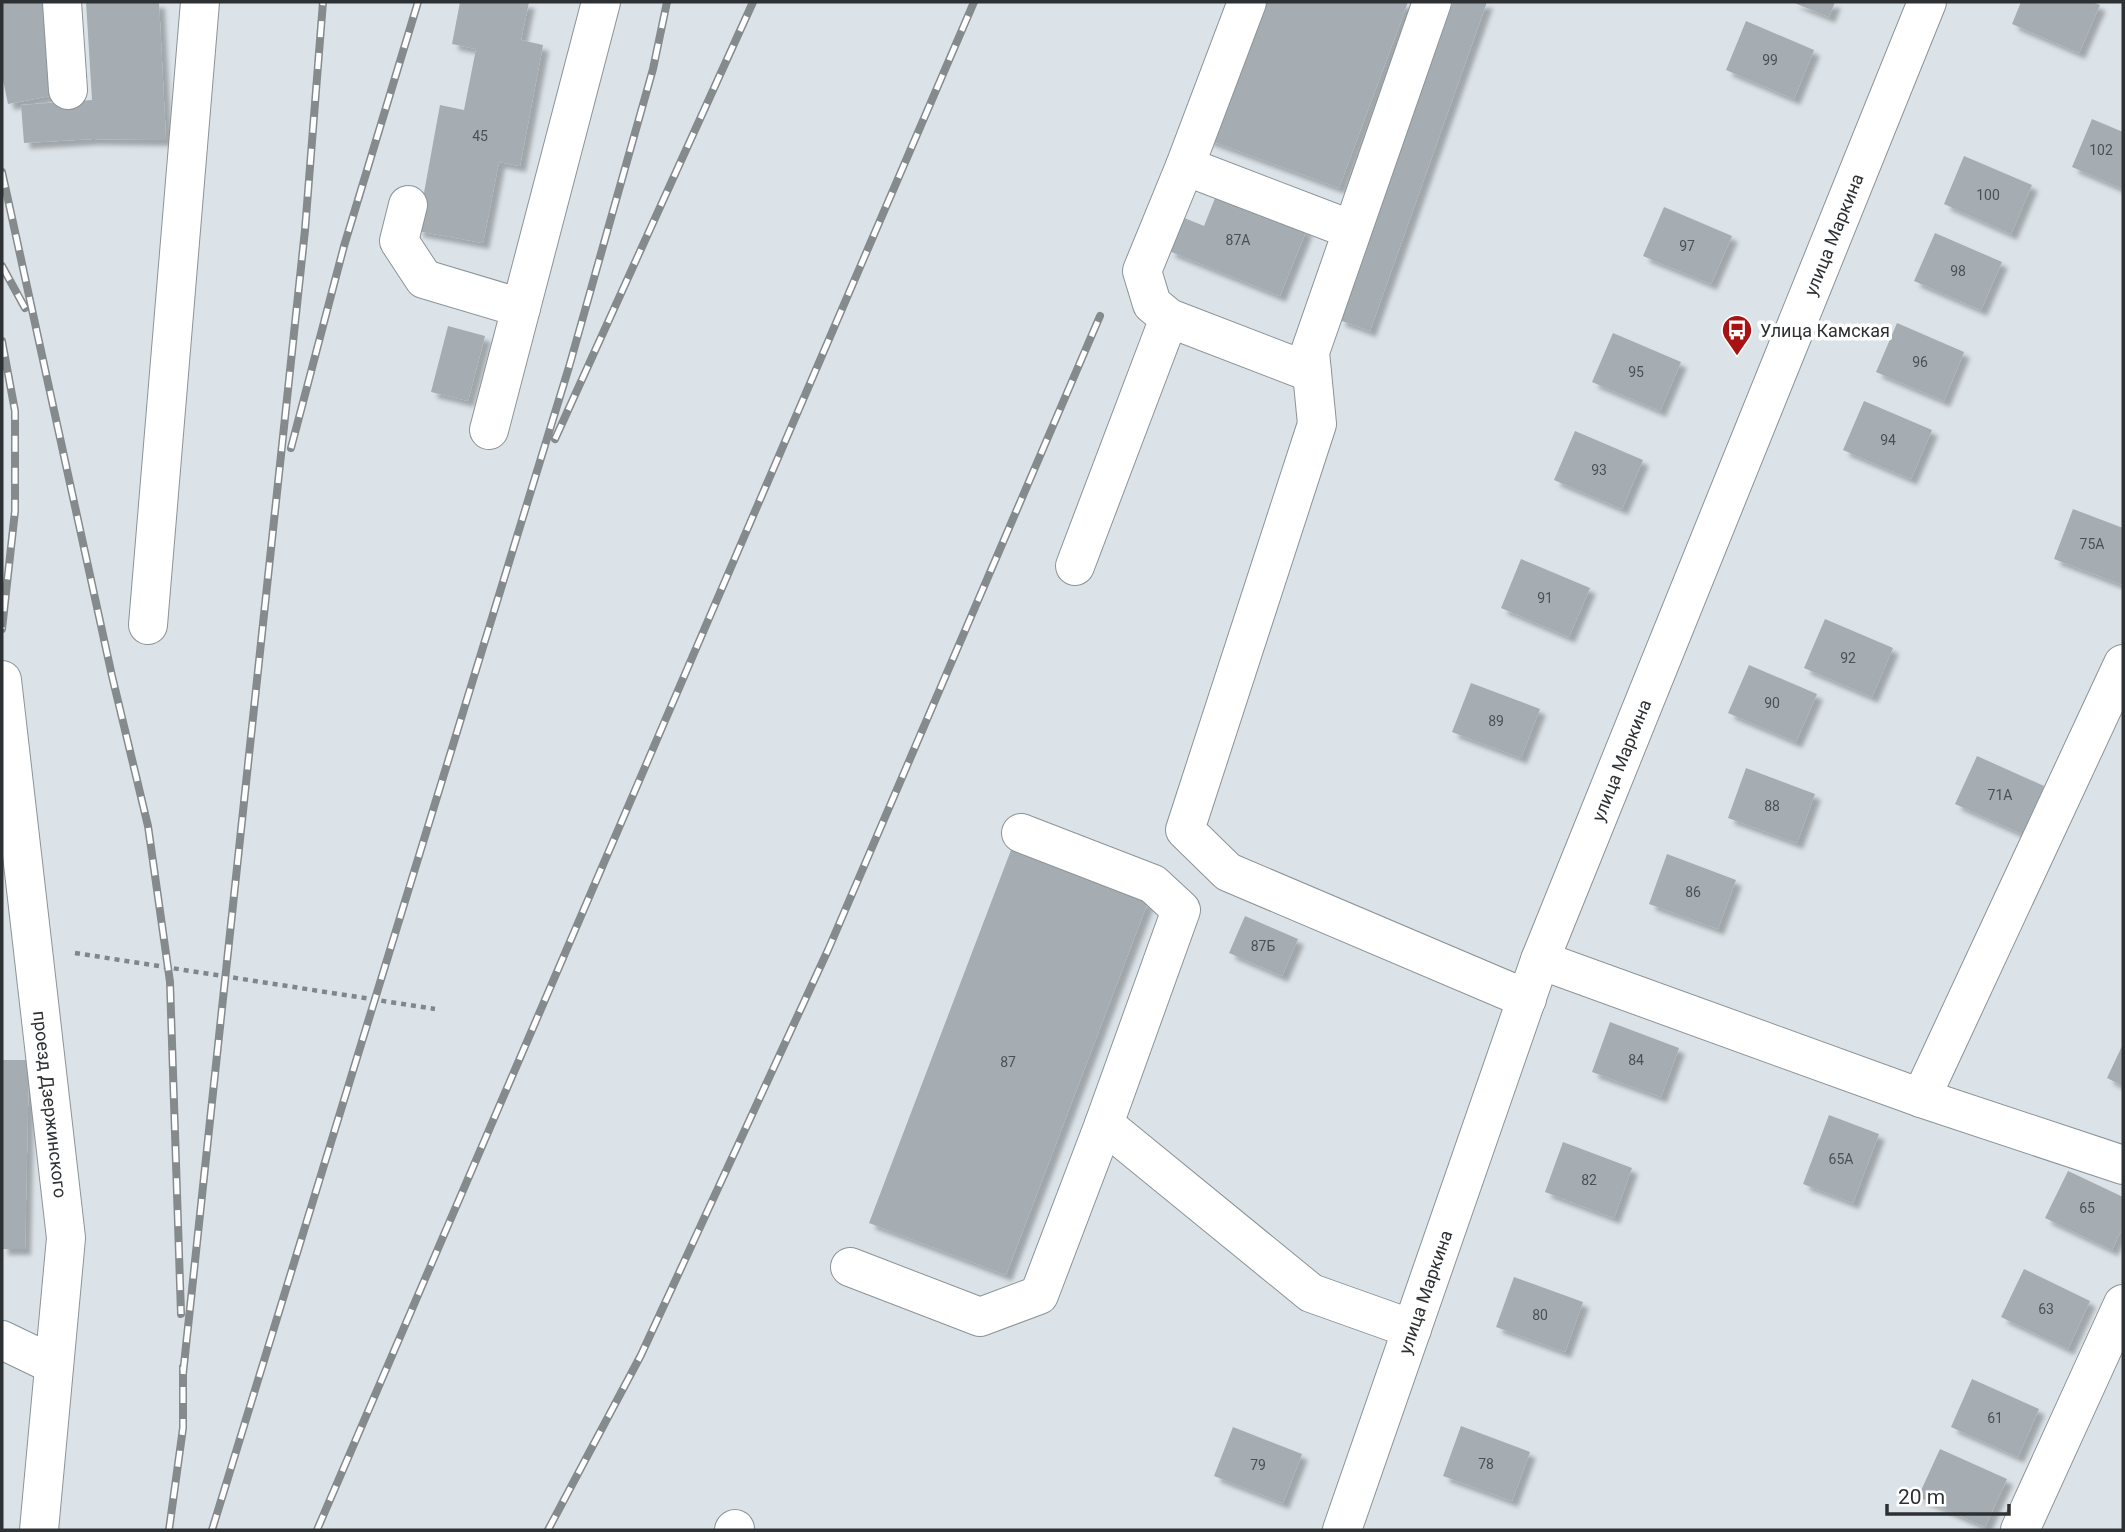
<svg xmlns="http://www.w3.org/2000/svg" width="2125" height="1532" font-family="Roboto,sans-serif">
<defs>
<filter id="shadow"><feDropShadow dx="6" dy="6" stdDeviation="2" flood-color="#0004"/></filter>
</defs>
<rect width="100%" height="100%" fill="#dce3e8"/>
<!-- building -->
<path fill="#a6adb2" filter="url(#shadow)" d="M2,2H49L55,95L8,104L2,75Z
M86,2H159L166,140L93,139L24,143L21,105L92,100Z
M460,2H529L521,40L543,45L520,166L499,162L483,243L417,231L440,105L464,110L476,49L452,44Z
M1257,2H1408L1339,188L1206,139Z
M1453,2H1487L1370,331L1339,320Z
M1792,2H1835L1829,17Z
M2021,2H2092L2100,5L2079,53L2012,24Z
M1746,21L1814,50L1794,99L1726,70Z
M2092,119L2123,132V189L2072,167Z
M1964,156L2032,185L2011,234L1944,204Z
M1217,193L1307,229L1280,296L1169,251L1182,217L1204,226Z
M1664,207L1732,236L1711,284L1643,256Z
M1935,233L2002,262L1981,310L1914,281Z
M1897,323L1964,352L1944,401L1876,372Z
M448,326L485,336L468,401L431,392Z
M1613,333L1681,362L1660,411L1592,382Z
M1864,401L1932,430L1911,479L1843,450Z
M1575,431L1643,460L1622,509L1554,480Z
M2073,509L2123,528V585L2054,559Z
M1521,559L1590,588L1569,637L1501,608Z
M1825,619L1893,648L1872,697L1804,668Z
M1749,665L1817,694L1796,742L1728,713Z
M1471,683L1540,709L1521,758L1452,732Z
M1977,756L2044,786L2022,834L1955,804Z
M1746,768L1815,794L1797,843L1728,818Z
M1011,850L1148,902L1006,1275L869,1223Z
M1667,854L1736,880L1718,929L1649,904Z
M1245,916L1298,939L1282,976L1229,953Z
M1610,1022L1679,1048L1661,1097L1592,1072Z
M2123,1044V1086L2107,1078Z
M2,1060H29L25,1249H2Z
M1829,1115L1879,1134L1853,1203L1803,1184Z
M1563,1142L1632,1168L1614,1218L1545,1192Z
M2068,1171L2123,1197V1226L2112,1250L2045,1218Z
M2024,1269L2090,1301L2068,1349L2001,1317Z
M1514,1277L1583,1302L1565,1352L1496,1327Z
M1972,1379L2039,1409L2018,1457L1951,1427Z
M1461,1426L1530,1452L1512,1501L1443,1476Z
M1233,1427L1302,1454L1283,1503L1214,1476Z
M1940,1449L2007,1479L1985,1527L1918,1497Z"/>
<g fill="none" stroke-linecap="round" stroke-linejoin="round">
<!-- minor casing -->
<g stroke="#8c9397" stroke-width="40">
<g id="minor">
<path d="M62,2L68,90"/>
<path d="M1432,2L1310,352L1317,424L1185,830L1228,872L1527,999"/>
<path d="M1185,166L1247,2"/>
<path d="M408,205L399,241L424,279L521,308"/>
<path d="M1312,373L1169,318L1152,304L1142,271L1185,166L1352,230"/>
<path d="M489,430L601,2"/>
<path d="M1075,566L1169,318"/>
<path d="M148,625L200,2"/>
<path id="s1" d="M2,680L66,1238L39,1530"/>
<path d="M1021,833L1153,884L1181,910L1104,1124L1311,1293L1412,1329"/>
<path d="M1540,960L1921,1098L2123,1165"/>
<path d="M1921,1098L2123,664"/>
<path d="M850,1267L980,1317L1039,1295L1104,1124"/>
<path d="M2,1340L54,1365"/>
<path d="M734,1530L735,1529"/>
<path id="s2" d="M1342,1530L1540,960L1927,2"/>
<path d="M2020,1530L2123,1304"/>
</g>
</g>
<!-- path -->
<path stroke="#81868a" stroke-width="4.5" stroke-dasharray="5 5" stroke-linecap="butt" d="M75,953L435,1009"/>
<!-- minor -->
<use href="#minor" stroke="#fff" stroke-width="38"/>
<!-- rail casing -->
<g stroke="#858a8d" stroke-width="8">
<path id="rail" d="M2,172L112,676L148,826L170,982L181,1314
M2,266L25,308
M2,341L15,411V511L2,629
M555,439L753,2
M291,448L344,246L418,2
M183,1374L305,230L323,2
M169,1530L183,1428V1367
M212,1530L569,367L653,69L667,2
M317,1530L974,2
M548,1530L641,1355L828,950L1100,316"/>
</g>
<!-- rail -->
<use href="#rail" stroke="#fff" stroke-width="5" stroke-dasharray="16" stroke-linecap="butt"/>
</g>
<!-- icons -->
<defs>
<g id="bus-pin" transform="scale(1.575)"><path d="M0 17L-7.5 6A9.5 9.5 0 1 1 7.5 6Z" fill="#a71312" stroke="#fff"/><path d="M-5-6H5V4H4V6H2V4H-2V6H-4V4H-5ZM-3.5-4V0h7V-4ZM-3.5 1.2v1.5H-2V1.2ZM2 1.2v1.5H3.5V1.2Z" fill="#fff"/></g>
</defs>
<g fill-rule="evenodd">
<use href="#bus-pin" x="1737" y="330"/>
</g>
<g text-anchor="middle" dominant-baseline="central" stroke-width="7" stroke-linejoin="round" paint-order="stroke">
<!-- number labels -->
<g font-size="14" fill="#4c5053">
<text x="1770" y="60">99</text>
<text x="480" y="136">45</text>
<text x="2101" y="150">102</text>
<text x="1988" y="195">100</text>
<text x="1238" y="240">87А</text>
<text x="1687" y="246">97</text>
<text x="1958" y="271">98</text>
<text x="1920" y="362">96</text>
<text x="1636" y="372">95</text>
<text x="1888" y="440">94</text>
<text x="1599" y="470">93</text>
<text x="2092" y="544">75А</text>
<text x="1545" y="598">91</text>
<text x="1848" y="658">92</text>
<text x="1772" y="703">90</text>
<text x="1496" y="721">89</text>
<text x="2000" y="795">71А</text>
<text x="1772" y="806">88</text>
<text x="1693" y="892">86</text>
<text x="1263" y="946">87Б</text>
<text x="1636" y="1060">84</text>
<text x="1008" y="1062">87</text>
<text x="1841" y="1159">65А</text>
<text x="1589" y="1180">82</text>
<text x="2087" y="1208">65</text>
<text x="2046" y="1309">63</text>
<text x="1540" y="1315">80</text>
<text x="1995" y="1418">61</text>
<text x="1486" y="1464">78</text>
<text x="1258" y="1465">79</text>
</g>
<!-- street labels -->
<g font-size="18" fill="#2e3133" stroke="#fff">
<text stroke="none"><textPath href="#s2" startOffset="1386">улица Маркина</textPath></text>
<text stroke="none"><textPath href="#s2" startOffset="819">улица Маркина</textPath></text>
<text stroke="none"><textPath href="#s1" startOffset="427">проезд Дзержинского</textPath></text>
<text stroke="none"><textPath href="#s2" startOffset="252">улица Маркина</textPath></text>
</g>
<!-- poi labels -->
<g font-size="18" fill="#2e3133" stroke="#fff" text-anchor="start">
<text x="1760" y="330">Улица Камская</text>
</g>
</g>
<!-- border -->
<rect width="2125" height="1532" fill="none" stroke="#2e3133" stroke-width="7"/>
<!-- scale -->
<path d="M1887 1504v10h122v-10" fill="none" stroke="#2e3133" stroke-width="3.5"/>
<text x="1898" y="1504" font-size="21" fill="#2e3133" stroke="#ffffff" stroke-width="5" paint-order="stroke">20 m</text>
</svg>
